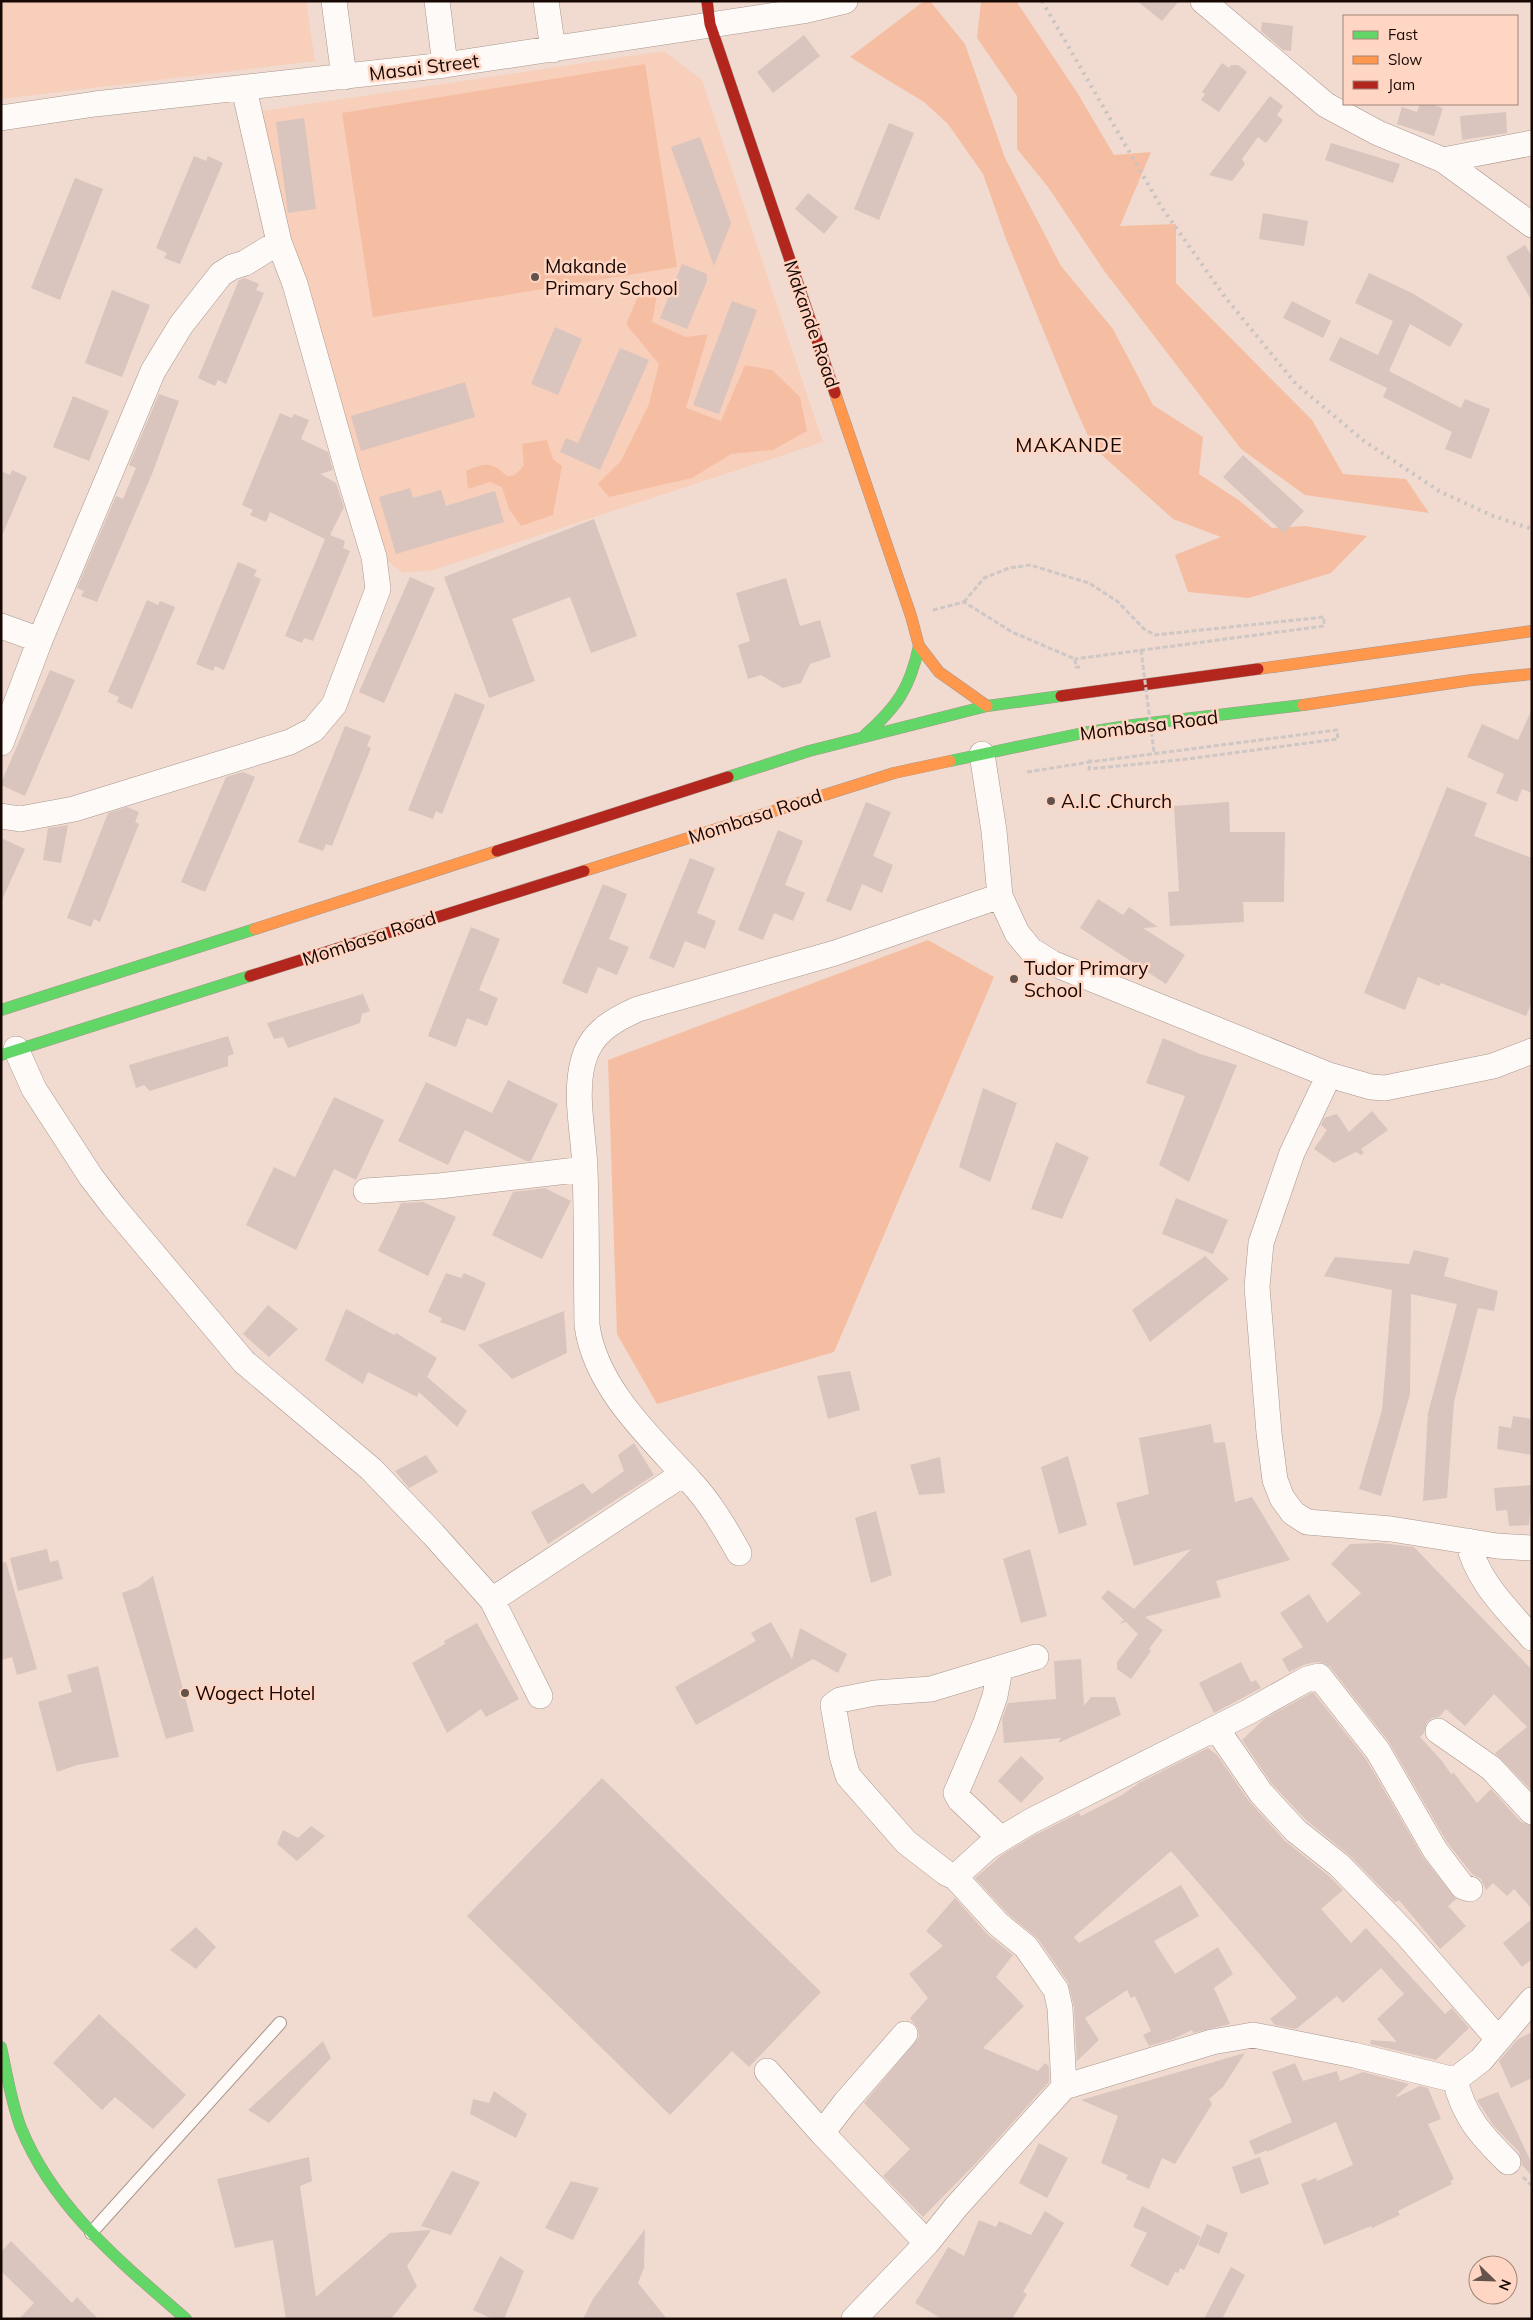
<svg xmlns="http://www.w3.org/2000/svg" width="1533" height="2320" font-family="Mulish,sans-serif">
<rect width="100%" height="100%" fill="#f1dbd0"/>
<!-- built -->
<path fill="#f8cfbb" d="M1,1H306L315,61L1,99Z
M664,51L702,80L823,442L433,570L403,573L386,560L255,112Z"/>
<!-- green -->
<path fill="#f5bea2" d="M924,1H930L965,44L1005,158L1061,266L1113,329L1153,405L1203,437L1199,474L1240,501L1272,528L1305,526L1367,536L1331,573L1249,598L1188,592L1175,555L1221,537L1173,519L1093,447L1074,405L1006,239L983,174L948,124L924,102L850,57Z
M981,1H1016L1078,94L1114,155L1151,152L1120,226L1176,224V283L1312,420L1343,474L1406,479L1429,513L1305,495L1241,449L1105,272L1048,187L1017,149V96L977,38Z
M645,64L677,267L373,317L342,113Z
M640,292L657,295L652,322L686,337L708,334L686,408L721,421L745,365L772,370L800,397L807,431L773,450L731,454L692,478L609,497L598,484L621,461L649,404L659,364L626,324Z
M547,440L553,459L562,466L553,515L521,526L509,509L502,487L490,482L468,489L466,471C486,463 490,461 507,476L515,475L524,465L522,444Z
M928,940L994,977L834,1352L657,1404L617,1334L608,1060Z"/>
<!-- building -->
<path fill="#d9c4be" d="M1137,1H1179L1162,21Z
M1262,22L1293,26L1291,51L1283,50L1261,31Z
M804,35L820,56L773,93L757,72Z
M1222,63L1229,68L1231,65H1238L1247,72L1219,112L1201,100L1205,94L1202,92Z
M1270,96L1283,106L1277,115L1283,120L1266,143L1258,137L1242,159L1245,164L1232,181L1209,175Z
M1420,104H1430L1443,108L1434,136L1397,124L1402,107L1417,112Z
M1506,112L1507,133L1462,140L1460,116Z
M304,118L316,209L288,213L276,122Z
M889,123L914,133L879,220L854,209Z
M700,137L731,223L714,266L671,147Z
M1331,143L1400,164L1393,183L1325,160Z
M194,156L206,161L208,156L223,163L180,264L164,258L167,253L156,248Z
M75,178L103,189L60,300L31,288Z
M808,193L838,217L824,234L795,209Z
M1263,213L1308,221L1304,246L1259,239Z
M1525,245L1532,257V301L1506,257Z
M682,264L707,274V281L687,329L660,318Z
M1369,273L1412,293L1463,324L1450,347L1410,324L1389,371L1461,408L1465,399L1490,409L1471,459L1445,449L1452,432L1383,397L1387,388L1329,360L1340,337L1378,355L1393,321L1355,303Z
M245,278L259,284L256,290L264,293L226,384L218,380L215,386L198,378L239,280Z
M112,290L150,305L122,377L85,363Z
M732,301L757,310L719,414L693,405Z
M1292,301L1331,321L1323,338L1283,318Z
M555,327L582,339L558,395L531,384Z
M620,348L649,360L600,470L560,452L566,438L578,443Z
M465,382L475,417L361,451L351,416Z
M159,394L179,401L152,474L97,602L81,596L84,591L77,588L116,496L123,499L136,468L129,465Z
M73,396L109,411L89,461L53,447Z
M280,413L292,418L294,414L309,420L301,439L328,452L333,470L320,474L336,483L344,507L330,535L345,541L343,548L350,551L313,641L304,638L302,643L285,636L325,539L270,512L266,522L250,515L253,510L242,505Z
M1243,455L1304,511L1284,533L1223,477Z
M12,470L27,477L1,538V471L10,475Z
M410,488L413,498L441,490L446,506L495,491L504,522L396,554L379,497Z
M594,519L637,636L591,653L570,597L512,619L535,681L489,698L444,577Z
M238,562L257,570L254,576L261,579L224,670L215,666L213,671L196,664Z
M410,577L435,588L384,703L359,692Z
M786,578L800,626L820,620L831,657L810,664L801,683L783,688L761,675L748,679L738,645L750,641L736,593Z
M147,600L158,605L160,601L175,607L132,709L117,702L119,697L108,692Z
M50,670L75,680L25,796L1,785V783Z
M455,693L485,705L442,814L436,811L433,819L408,810Z
M1532,709V793L1522,789L1517,802L1496,793L1504,774L1467,757L1482,724L1518,740Z
M345,726L371,736L367,746L371,748L332,846L326,844L323,851L298,842Z
M243,772L255,777L205,892L181,882L226,777Z
M1447,787L1487,803L1474,836L1532,858V1001L1526,1016L1441,983L1439,986L1418,977L1405,1010L1364,993Z
M866,802L891,812L873,856L893,865L882,893L862,884L851,911L826,901Z
M1229,802L1230,832H1285L1284,902H1243L1244,922L1170,926L1168,892L1179,891L1174,806Z
M127,807L139,812L135,822L139,824L100,922L94,919L91,927L67,918L108,813Z
M68,825L61,863L43,860L48,828Z
M778,830L803,841L785,885L805,893L793,921L774,913L763,940L738,930Z
M1,838L25,849L1,902Z
M690,858L715,868L697,913L716,921L705,949L685,941L674,968L649,958Z
M603,884L627,894L609,939L629,947L617,975L598,967L587,994L562,983Z
M1098,899L1123,915L1129,907L1158,927L1143,928L1185,955L1166,984L1080,928Z
M471,927L500,939L479,990L498,998L487,1026L467,1018L456,1047L428,1036Z
M363,994L370,1011L362,1014L360,1023L288,1048L283,1037L274,1039L267,1023Z
M228,1036L234,1054L228,1056V1066L150,1091L144,1085L136,1088L129,1065Z
M1163,1038L1200,1054L1237,1065L1189,1182L1159,1165L1185,1096L1146,1083Z
M508,1080L558,1104L531,1161H526L465,1130L448,1165L398,1141L426,1082L492,1113Z
M983,1088L1017,1103L990,1182L959,1167Z
M334,1097L384,1120L356,1180L334,1169L296,1250L246,1225L274,1167L295,1177Z
M1372,1111L1388,1130L1361,1149L1364,1153L1361,1155L1356,1152L1334,1163L1314,1149L1327,1130L1321,1125L1324,1118L1337,1114L1349,1132Z
M1056,1142L1089,1157L1062,1219L1031,1209Z
M545,1188L571,1201L542,1259L492,1235L513,1192Z
M1176,1198L1228,1220L1213,1254L1162,1234Z
M423,1202L456,1217L428,1276L378,1251L401,1203Z
M1414,1250L1449,1258L1444,1276L1498,1291L1494,1311L1478,1308L1454,1402L1447,1498L1423,1501L1428,1413L1457,1304L1411,1294L1410,1394L1381,1496L1359,1489L1382,1410L1392,1290L1324,1276L1335,1257L1409,1264Z
M1205,1256L1229,1279L1150,1342L1132,1310Z
M446,1273L461,1278L464,1273L486,1283L465,1331L440,1322L442,1318L428,1312Z
M268,1305L298,1329L269,1357L243,1334Z
M346,1309L394,1335L396,1333L437,1358L427,1377L467,1411L457,1427L419,1392L417,1397L368,1372L363,1384L325,1360Z
M564,1311L567,1353L512,1379L478,1345Z
M850,1371L860,1410L828,1419L817,1376Z
M1513,1416L1532,1419V1455L1497,1449L1499,1426L1511,1428Z
M1211,1424L1214,1443L1225,1442L1235,1502L1252,1497L1290,1560L1216,1581L1221,1597L1145,1617L1163,1630L1149,1649L1151,1651L1131,1679L1117,1669V1662L1138,1634L1126,1622L1119,1624L1124,1620L1101,1598L1108,1590L1134,1609L1191,1549L1134,1566L1116,1503L1149,1494L1139,1438Z
M634,1443L654,1475L548,1544L531,1512L583,1483L592,1494L624,1471L618,1455Z
M426,1455L438,1472L409,1488L395,1471Z
M1068,1456L1087,1525L1059,1534L1041,1467Z
M940,1457L945,1493L919,1495L910,1465Z
M1532,1485L1529,1525L1509,1526L1507,1510L1496,1511L1494,1488Z
M876,1511L892,1575L871,1583L855,1518Z
M1381,1543L1414,1547L1532,1670V1791L1495,1753L1527,1727L1494,1694L1465,1726L1446,1709L1439,1717L1432,1718L1427,1722L1424,1733L1420,1737L1442,1761L1451,1774L1454,1773L1477,1803L1491,1789L1521,1822L1532,1826V1909L1514,1889L1507,1896L1493,1883L1486,1890L1481,1879L1472,1874L1447,1842L1389,1742L1330,1667L1324,1663L1316,1662L1303,1665L1289,1672L1282,1659L1303,1647L1280,1613L1309,1594L1327,1623L1361,1593L1331,1564L1350,1544Z
M47,1549L50,1562L58,1560L63,1579L18,1591L10,1558Z
M1030,1549L1047,1616L1021,1623L1003,1559Z
M6,1562L37,1669L17,1675L12,1657L1,1660V1563Z
M153,1576L194,1731L166,1739L122,1593L138,1587Z
M771,1622L792,1659L800,1628L847,1654L838,1673L813,1659L696,1725L675,1687L756,1641L751,1633Z
M477,1623L519,1699L486,1717L481,1709L447,1733L412,1663L445,1644L444,1641Z
M1081,1659L1084,1706L1091,1697H1115L1121,1715L1058,1743L1061,1738L1004,1743L1002,1719L1008,1703L1056,1699L1054,1661Z
M1241,1662L1251,1682L1256,1680L1261,1688L1214,1713L1199,1683Z
M98,1666L119,1757L77,1765L57,1772L38,1702L72,1692L67,1675Z
M1313,1692L1366,1759L1423,1857L1456,1899L1448,1906L1466,1926L1440,1949L1399,1900L1395,1902L1349,1855L1306,1820L1272,1784L1242,1740L1264,1719Z
M1208,1748L1217,1755L1249,1801L1285,1841L1329,1876L1343,1890L1321,1909L1351,1943L1366,1928L1445,2014L1452,2008L1469,2028L1436,2060L1370,2044L1371,2040L1397,2042L1377,2019L1404,1994L1381,1968L1343,2003L1337,1996L1296,2029L1275,2025L1270,2019L1297,1998L1171,1851L1074,1937L1079,1943L1181,1885L1199,1916L1154,1941L1175,1974L1218,1947L1233,1974L1214,1988L1230,2024L1193,2033L1192,2030L1173,2039L1149,2046L1143,2035L1151,2031L1135,1996L1131,1998L1127,1990L1085,2018L1099,2040L1077,2061L1074,2007L1068,1982L1038,1939L1008,1914L975,1878L1002,1855L1033,1836L1079,1813L1081,1816L1122,1795L1139,1783Z
M1021,1756L1044,1778L1021,1803L998,1781Z
M602,1778L821,1992L749,2067L732,2051L670,2115L467,1916Z
M311,1826L325,1836L297,1861L277,1844L283,1830L298,1838Z
M955,1898L987,1934L1013,1955L996,1977L1024,2006L983,2048L1038,2071L1045,2063L1049,2066V2082L977,2162L923,2217L883,2176L910,2149L864,2103L919,2037L918,2029L910,2018L928,1998L909,1974L943,1946L926,1931Z
M1532,1919V1959L1522,1967L1503,1943Z
M196,1927L216,1947L196,1969L170,1950Z
M99,2014L186,2095L153,2129L115,2097L102,2110L53,2063Z
M1532,2032V2078L1511,2088L1499,2061L1518,2039Z
M323,2041L331,2058L269,2123L248,2110Z
M1245,2053L1223,2087L1209,2099L1212,2104L1175,2164L1162,2158L1149,2189L1126,2179L1128,2175L1101,2163L1118,2116L1081,2100Z
M1295,2063L1303,2081L1337,2071L1340,2081L1363,2072L1409,2084L1396,2096L1397,2097L1420,2086L1428,2088L1441,2119L1428,2124L1454,2179L1450,2181L1452,2184L1398,2211L1400,2215L1372,2228L1371,2226L1324,2245L1301,2184L1316,2178L1317,2181L1353,2165L1336,2122L1267,2152V2150L1255,2155L1249,2141L1292,2122L1272,2072Z
M494,2091L527,2114L516,2138L470,2114L473,2099L489,2103Z
M1498,2092L1532,2164V2176L1522,2165L1519,2152L1493,2125L1477,2100Z
M1039,2143L1068,2158L1047,2198L1019,2183Z
M309,2157L312,2181L300,2186L316,2297L390,2233L431,2230L407,2266L417,2286L391,2319H286L273,2240L235,2248L217,2179Z
M1260,2157L1269,2184L1241,2194L1232,2167Z
M452,2171L480,2182L451,2235L421,2226Z
M571,2181L599,2188L573,2240L545,2228Z
M1142,2206L1201,2237L1184,2270L1180,2268L1178,2273L1175,2272L1168,2286L1130,2266L1147,2233L1133,2227Z
M1045,2211L1064,2223L1023,2292L1027,2294L1012,2319H942L915,2303L948,2247L964,2256L979,2220L996,2227L999,2221L1031,2235Z
M1207,2224L1228,2233L1219,2254L1198,2245Z
M645,2229L644,2268L638,2283L667,2319H583L593,2299Z
M11,2241L72,2303L77,2297L98,2319H19L34,2303L1,2271V2252Z
M500,2256L524,2271L504,2319H493L473,2310Z
M1231,2267L1245,2275L1222,2319H1204Z"/>
<g fill="none" stroke-linecap="round" stroke-linejoin="round">
<!-- lane casing -->
<g stroke="#a8968d" stroke-width="14">
<path id="lane" d="M91,2233L280,2023"/>
</g>
<!-- street casing -->
<g stroke="#a8968d" stroke-width="26">
<path id="street" d="M334,1L344,77
M437,1L445,65
M546,1L553,50
M1203,1L1326,105L1378,133L1443,160L1532,225
M1,118L95,104L445,65L803,11L845,1
M1443,160L1532,143
M1,626L40,640L1,743
M40,640L153,371L181,325L221,274L232,267L245,263L279,242
M982,754L994,831L1000,896L1017,933L1031,950L1052,963L1329,1075L1371,1087L1385,1088L1493,1066L1532,1051
M1,816L20,819L74,809L290,742L313,730L334,705L378,589L374,557L349,475L295,284L279,242L244,89
M16,1049L34,1089L91,1177L114,1207L244,1362L371,1469L433,1534L492,1600L540,1696
M1329,1075L1292,1153L1261,1243L1257,1287L1269,1433L1275,1480L1282,1498L1293,1513L1307,1522L1391,1529L1497,1546L1532,1548
M366,1191L439,1186L585,1169
M1468,1541C1476,1580 1506,1608 1532,1638
M739,1553C725,1528 710,1502 690,1481C650,1437 595,1387 587,1325C586,1273 587,1221 585,1169C584,1135 574,1096 583,1062C590,1033 613,1020 638,1009L835,953L1000,896
M492,1600L683,1474
M1000,1669L995,1696L985,1725L956,1793L960,1800L1001,1839
M1216,1728L1261,1793L1296,1831L1339,1865L1407,1935L1498,2039
M1438,1731L1491,1768L1532,1812
M955,1877L946,1873L906,1842L848,1776L842,1756L833,1705L840,1700L875,1693L931,1689L1036,1657
M767,2071L822,2133L927,2243
M1455,2080C1464,2117 1481,2135 1508,2162
M1064,2087L1060,2008L1056,1990L1026,1947L998,1924L955,1877L988,1847L1031,1821L1250,1711L1307,1679L1319,1676L1378,1751L1435,1850L1463,1887L1470,1889
M822,2133L845,2103L905,2034
M854,2319L927,2243L956,2207L1064,2087L1212,2042L1253,2035L1354,2055L1455,2080L1481,2060L1532,2000"/>
</g>
<!-- fast casing -->
<g stroke="#a8968d" stroke-width="12">
<path id="fast" d="M865,735C897,707 910,688 919,646
M950,761L1083,733L1133,725L1303,705
M728,777L809,751L987,706L1061,696
M1,1010L255,929
M1,1055L250,976
M1,2047C7,2074 11,2102 21,2128C54,2209 122,2263 186,2319"/>
</g>
<!-- slow casing -->
<g stroke="#a8968d" stroke-width="12">
<path id="slow" d="M835,393L911,616L919,646L939,672L987,706
M1258,669L1532,631
M1303,705L1472,680L1532,674
M584,871L894,773L950,761
M255,929L497,851"/>
</g>
<!-- jam casing -->
<g stroke="#a8968d" stroke-width="12">
<path id="jam" d="M707,1L710,24L835,393
M1061,696L1258,669
M497,851L728,777
M250,976L584,871"/>
</g>
<!-- path -->
<path stroke="#cec7c5" stroke-width="3" stroke-dasharray="5 2.5" stroke-linecap="butt" d="M964,602L984,578L1009,568L1030,565L1089,583L1117,601L1144,629L1155,635L1324,617V626L1075,659
M933,610L964,602L1012,632L1075,659L1076,667H1080
M1027,772L1090,762L1089,769L1187,759L1338,739L1337,730L1090,762V757
M1523,2177L1532,2186"/>
<!-- lane -->
<use href="#lane" stroke="#fdfaf8" stroke-width="12"/>
<!-- street -->
<use href="#street" stroke="#fdfaf8" stroke-width="25"/>
<!-- fast -->
<use href="#fast" stroke="#63d668" stroke-width="11"/>
<!-- slow -->
<use href="#slow" stroke="#ff974d" stroke-width="11"/>
<!-- jam -->
<use href="#jam" stroke="#b3261e" stroke-width="11"/>
<!-- rail -->
<path stroke="#c9c3c1" stroke-width="4" stroke-dasharray="2.5 5" stroke-linecap="butt" d="M1042,1L1160,205L1225,297L1296,384L1364,441L1439,491L1493,516L1532,529"/>
<!-- path-bridge -->
<path stroke="#cec7c5" stroke-width="3" stroke-dasharray="5 2.5" stroke-linecap="butt" d="M1141,650L1154,752"/>
</g>
<!-- markers -->
<g fill="#64524b" stroke="#fed6c3" stroke-width="2">
<circle cx="535" cy="277" r="5"/>
<circle cx="1051" cy="801" r="5"/>
<circle cx="1014" cy="979" r="5"/>
<circle cx="185" cy="1693" r="5"/>
</g>
<g text-anchor="middle" dominant-baseline="central" stroke-width="5" stroke-linejoin="round" paint-order="stroke">
<!-- street labels -->
<g font-size="19" fill="#180803" stroke="#fed6c3">
<text transform="translate(424 67) rotate(-7)">Masai Street</text>
<text transform="translate(812 324) rotate(71)">Makande Road</text>
<text transform="translate(1149 725) rotate(-7)">Mombasa Road</text>
<text transform="translate(755 816) rotate(-18)">Mombasa Road</text>
<text transform="translate(369 938) rotate(-18)">Mombasa Road</text>
</g>
<!-- poi labels -->
<g font-size="19" fill="#180803" stroke="#fed6c3" text-anchor="start">
<text x="545" y="266">Makande<tspan x="545" dy="22">Primary School</tspan></text>
<text x="1061" y="801">A.I.C .Church</text>
<text x="1024" y="968">Tudor Primary<tspan x="1024" dy="22">School</tspan></text>
<text x="195" y="1693">Wogect Hotel</text>
</g>
<!-- neighbourhood labels -->
<g font-size="20" letter-spacing="1" fill="#180803" stroke="#fed6c3">
<text x="1069" y="444">MAKANDE</text>
</g>
</g>
<!-- border -->
<rect width="1533" height="2320" fill="none" stroke="#180803" stroke-width="5"/>
<!-- legend -->
<rect x="1343" y="15" width="175" height="90" fill="#fed6c3" stroke="#a28476"/>
<rect x="1353" y="31" width="25" height="8" fill="#63d668" stroke="#a28476"/>
<text x="1388" y="40" font-size="15" fill="#180803">Fast</text>
<rect x="1353" y="56" width="25" height="8" fill="#ff974d" stroke="#a28476"/>
<text x="1388" y="65" font-size="15" fill="#180803">Slow</text>
<rect x="1353" y="81" width="25" height="8" fill="#b3261e" stroke="#a28476"/>
<text x="1388" y="90" font-size="15" fill="#180803">Jam</text>
<!-- north arrow -->
<g transform="translate(1493 2280) rotate(113)"><circle r="24" fill="#fed6c3" stroke="#a28476"/>
<path d="M0-4L9 19L0 12L-9 19Z" fill="#64524b"/>
<text y="-8" font-size="14" font-weight="bold" text-anchor="middle" fill="#180803">N</text>
</g>
</svg>
